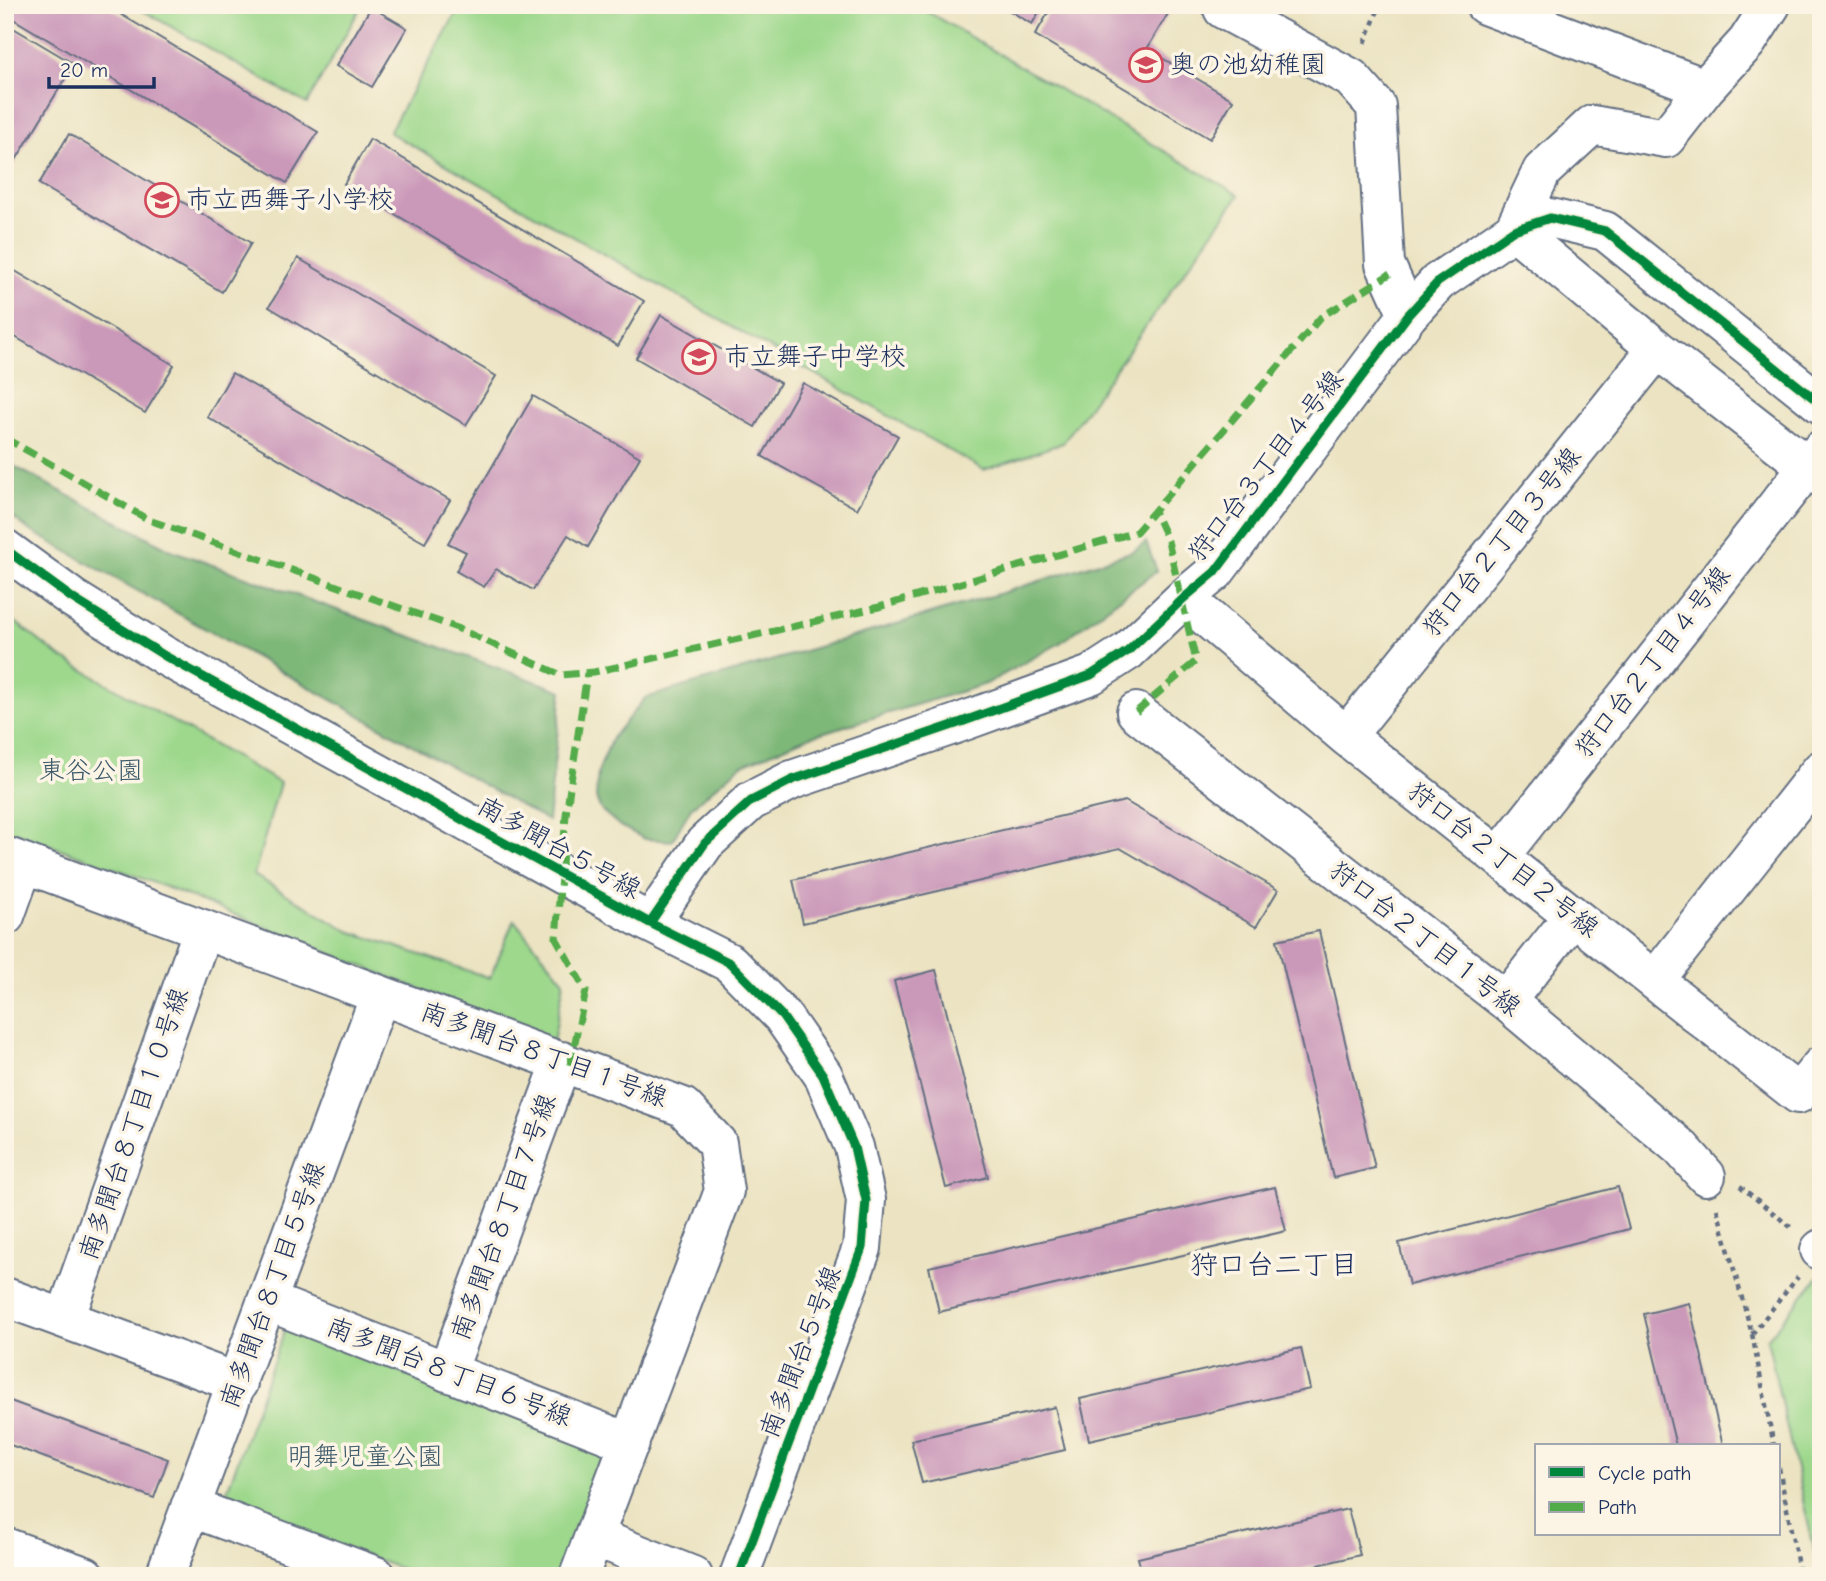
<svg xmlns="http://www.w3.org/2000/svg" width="1826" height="1581" font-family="'Comic Neue','Klee One',sans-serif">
<rect width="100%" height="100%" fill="#fcf5e5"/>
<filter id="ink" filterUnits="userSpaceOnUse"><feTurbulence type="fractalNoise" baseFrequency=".0143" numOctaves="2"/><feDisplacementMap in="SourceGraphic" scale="14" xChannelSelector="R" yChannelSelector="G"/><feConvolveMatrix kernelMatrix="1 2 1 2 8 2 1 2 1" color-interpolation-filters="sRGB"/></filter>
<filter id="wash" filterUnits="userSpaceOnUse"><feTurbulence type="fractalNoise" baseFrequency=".00686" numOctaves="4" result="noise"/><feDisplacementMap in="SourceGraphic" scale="28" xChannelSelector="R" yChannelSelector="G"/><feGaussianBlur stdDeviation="1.57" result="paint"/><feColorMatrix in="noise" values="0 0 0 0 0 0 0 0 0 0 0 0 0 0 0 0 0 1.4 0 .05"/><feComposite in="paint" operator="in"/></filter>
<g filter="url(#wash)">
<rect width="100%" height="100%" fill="#ebe3c1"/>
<!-- green -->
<path fill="#9dd88c" stroke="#5c8475" stroke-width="2" d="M133,5H362L307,104Z
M461,5H916L1239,195L1063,443L984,470L389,132Z
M5,614L59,656L280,783L254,875L349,931L490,978L514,920L564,981L553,1043L171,889L5,829Z
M1821,1273V1576H1820L1767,1339Z
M285,1329L606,1448L562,1576H420L223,1502Z"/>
<!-- forest -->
<path fill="#7eb878" stroke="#4c746b" stroke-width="2" d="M5,460L17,468L171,550L562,691L548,821L29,530L5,511Z
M1146,542L1157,571L1060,643L986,684L808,737L740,766L691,808L672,841L645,839L620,826L601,810L596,798L598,772L612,738L645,698L1005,592L1134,551Z"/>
<g id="blocks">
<!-- building -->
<path fill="#ca98b9" d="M5,5H105L318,132L287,183L5,14Z
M1000,5H1043L1032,24Z
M1053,5H1158L1169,12L1147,49L1233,100L1210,139L1035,35Z
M371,7L407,28L372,87L336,66Z
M5,23L74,64L5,178Z
M69,134L251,243L222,292L39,184Z
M370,139L644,301L618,346L344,184Z
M298,258L496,376L466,425L269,307Z
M5,265L174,365L145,413L5,331Z
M661,315L780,383L755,427L636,358Z
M232,373L450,500L425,543L207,417Z
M803,383L898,436L857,509L762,456Z
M533,396L640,457L588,547L568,535L533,590L496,569L484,587L456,571L466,552L448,543Z
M1125,801L1278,890L1256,927L1120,848L803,923L793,880Z
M1319,931L1375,1168L1333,1178L1277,940Z
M936,970L988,1177L946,1188L894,981Z
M1275,1187L1286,1231L939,1312L929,1267Z
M1618,1187L1629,1229L1409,1285L1399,1243Z
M1689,1303L1723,1446H1676L1644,1314Z
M1301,1348L1310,1389L1089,1440L1080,1399Z
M5,1399L168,1459L154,1498L5,1443Z
M1055,1407L1065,1450L922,1483L911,1440Z
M1348,1509L1360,1555L1272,1576H1143L1138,1558Z"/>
</g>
</g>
<g filter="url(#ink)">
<use href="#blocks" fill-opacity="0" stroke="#646e81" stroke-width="2"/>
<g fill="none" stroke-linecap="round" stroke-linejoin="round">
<!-- minor casing -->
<g stroke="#646e81" stroke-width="42">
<path id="minor" d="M1222,5L1223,9L1351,78L1376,106L1385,264L1408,315
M1485,5L1705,88
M1771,5L1747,42L1705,88L1666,138L1592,125L1542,171L1514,230L1657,349L1821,477
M5,549L72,598L165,656L650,923L730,963L782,1016L823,1075L854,1147L866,1200L862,1248L739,1576
M1184,598L1346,736L1798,1094L1821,1066
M1136,712L1506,1001L1681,1148L1706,1176
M1346,736L1657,349
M5,856L683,1107L717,1143L724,1191L579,1576
M1499,857L1821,450
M5,916L24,863
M650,923L705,843L751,801L792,780L956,724L1091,675L1128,651L1184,598L1215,572L1408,315L1438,282L1514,230L1550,218L1605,231L1821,404
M1655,980L1821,770
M1506,1001L1573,916
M1820,1250L1821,1249
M5,1297L238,1383
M267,1301L630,1443
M65,1319L203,929
M447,1372L562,1061
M190,1507L376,1576
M595,1537L693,1576
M5,1547L85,1576
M165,1576L380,995"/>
</g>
<!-- path -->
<path stroke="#646e81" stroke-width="4.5" stroke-dasharray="5 5" stroke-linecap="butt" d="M1365,43L1380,5
M1740,1186L1793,1229
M1717,1209L1752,1334L1774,1446
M1752,1334L1798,1277
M1779,1468L1800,1576"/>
<!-- minor -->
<use href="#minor" stroke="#fff" stroke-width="38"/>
<!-- quiet -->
<path stroke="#52ab49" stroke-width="7" stroke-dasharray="14 7" stroke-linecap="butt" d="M5,438L149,520L457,628L561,675L594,672L879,607L1136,532L1321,317L1390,274
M1136,712L1196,661L1168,541L1154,511
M570,1065L586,991L556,938L566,815L587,673"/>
<!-- cycleway casing -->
<g stroke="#fcf5e5" stroke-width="13">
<path id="cycleway" d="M5,549L72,598L165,656L650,923L730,963L782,1016L823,1075L854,1147L866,1200L862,1248L739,1576
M650,923L705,843L751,801L792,780L956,724L1091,675L1128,651L1184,598L1215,572L1408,315L1438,282L1514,230L1550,218L1605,231L1821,404"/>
</g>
<!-- cycleway -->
<use href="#cycleway" stroke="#00873e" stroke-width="9"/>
</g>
</g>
<!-- icons -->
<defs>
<g id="school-ring" transform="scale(1.75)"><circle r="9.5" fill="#fcf5e5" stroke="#d1495b" stroke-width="1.5"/><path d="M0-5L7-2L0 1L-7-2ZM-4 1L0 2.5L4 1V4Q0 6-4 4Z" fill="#d1495b"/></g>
</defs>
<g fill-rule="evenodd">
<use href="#school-ring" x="1146" y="65"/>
<use href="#school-ring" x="162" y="200"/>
<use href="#school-ring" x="699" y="357"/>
</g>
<g text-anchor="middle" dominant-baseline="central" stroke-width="7" stroke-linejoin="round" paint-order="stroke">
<!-- poi labels -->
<g font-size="26" fill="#1b2f5e" stroke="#fcf5e5" text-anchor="start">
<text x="1170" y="65">奥の池幼稚園</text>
<text x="186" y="200">市立西舞子小学校</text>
<text x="724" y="357">市立舞子中学校</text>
</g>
<!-- street labels -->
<g font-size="26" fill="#1b2f5e" stroke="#fcf5e5">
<text transform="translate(1266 466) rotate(-52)">狩口台３丁目４号線</text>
<text transform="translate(1502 542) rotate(-51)">狩口台２丁目３号線</text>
<text transform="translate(1653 662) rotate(-52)">狩口台２丁目４号線</text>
<text transform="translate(559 848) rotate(29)">南多聞台５号線</text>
<text transform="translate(1503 860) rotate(38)">狩口台２丁目２号線</text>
<text transform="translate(1425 939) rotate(38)">狩口台２丁目１号線</text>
<text transform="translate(544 1055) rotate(20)">南多聞台８丁目１号線</text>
<text transform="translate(134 1124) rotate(-71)">南多聞台８丁目１０号線</text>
<text transform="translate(504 1217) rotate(-70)">南多聞台８丁目７号線</text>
<text transform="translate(273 1285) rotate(-70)">南多聞台８丁目５号線</text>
<text transform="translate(801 1352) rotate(-69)">南多聞台５号線</text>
<text transform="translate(449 1372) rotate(21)">南多聞台８丁目６号線</text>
</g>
<!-- park labels -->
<g font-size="26" fill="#3c596a" stroke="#fcf5e5">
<text x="91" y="771">東谷公園</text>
<text x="365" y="1457">明舞児童公園</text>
</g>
<!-- neighbourhood labels -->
<g font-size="28" fill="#1b2f5e" stroke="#fcf5e5">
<text x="1274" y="1265">狩口台二丁目</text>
</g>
</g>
<!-- margin -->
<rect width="1826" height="1581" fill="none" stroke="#fcf5e5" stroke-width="28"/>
<!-- legend -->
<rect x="1535" y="1444" width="245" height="91" fill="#fcf5e5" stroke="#a2a6af" stroke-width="2"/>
<rect x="1549" y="1467" width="35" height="10" fill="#00873e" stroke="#a2a6af" stroke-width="2"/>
<text x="1598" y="1480" font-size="21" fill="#1b2f5e">Cycle path</text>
<rect x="1549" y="1502" width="35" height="10" fill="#52ab49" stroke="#a2a6af" stroke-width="2"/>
<text x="1598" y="1514" font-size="21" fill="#1b2f5e">Path</text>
<!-- scale -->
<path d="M49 77v10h105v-10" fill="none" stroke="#1b2f5e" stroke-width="3.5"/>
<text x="60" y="77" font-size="21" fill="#1b2f5e" stroke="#fcf5e5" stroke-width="5" paint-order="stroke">20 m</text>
</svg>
